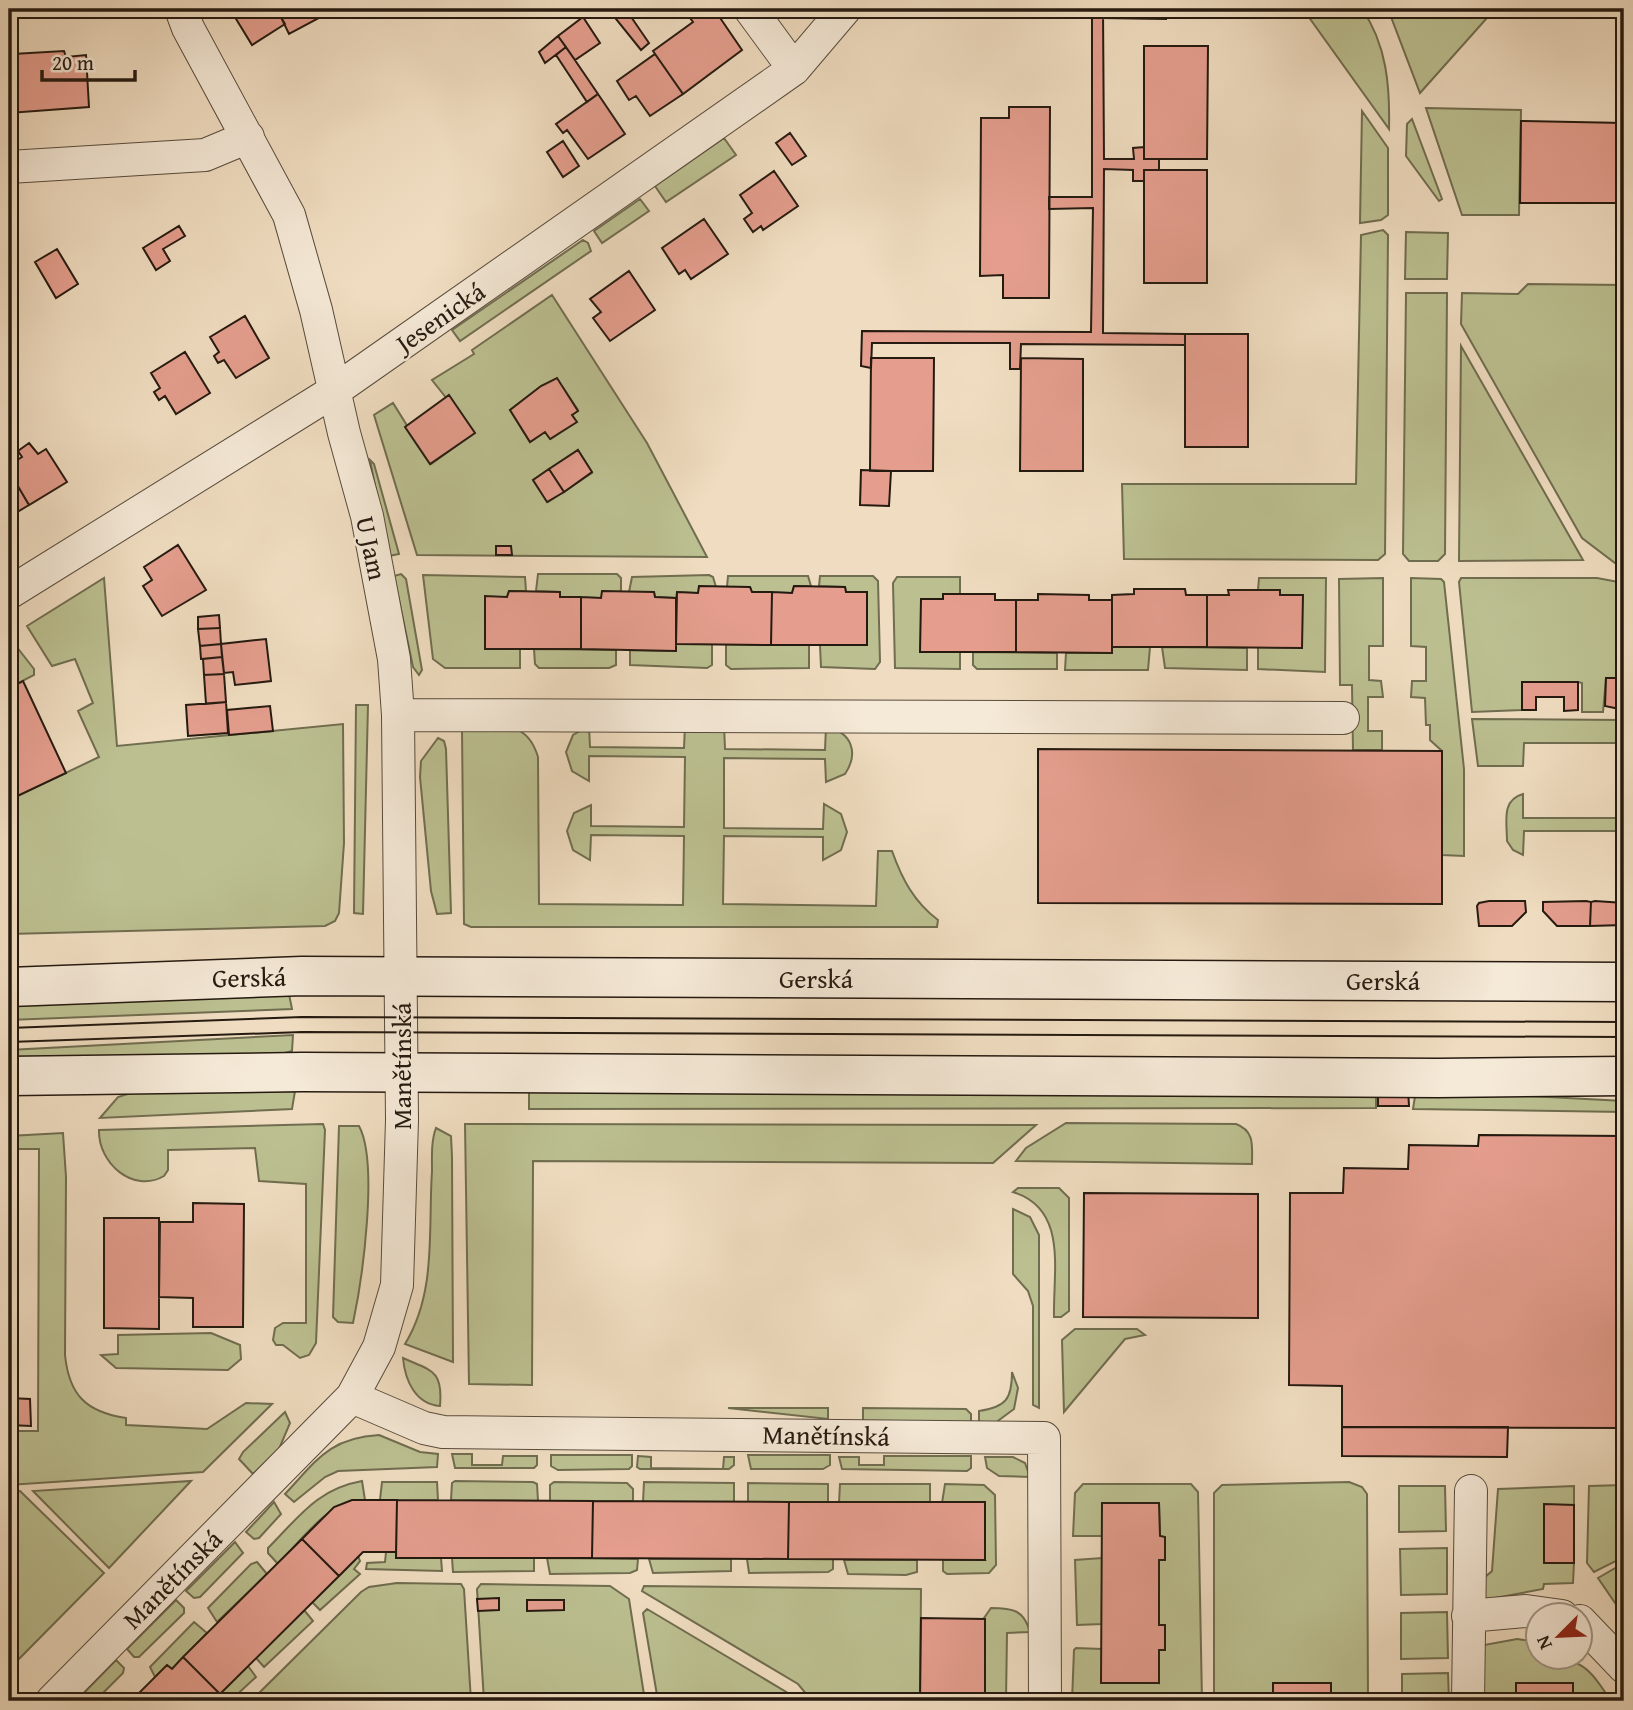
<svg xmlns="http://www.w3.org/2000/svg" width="1633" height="1710" font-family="'Gentium Book Plus',serif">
<rect width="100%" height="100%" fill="#f0ddc1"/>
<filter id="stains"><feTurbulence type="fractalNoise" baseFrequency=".00286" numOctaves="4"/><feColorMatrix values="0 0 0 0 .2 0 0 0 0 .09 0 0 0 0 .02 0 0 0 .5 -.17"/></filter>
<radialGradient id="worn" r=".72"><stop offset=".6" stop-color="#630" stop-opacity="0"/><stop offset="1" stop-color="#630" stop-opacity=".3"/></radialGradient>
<!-- green -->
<path fill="#bcc091" stroke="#706d50" stroke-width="2" fill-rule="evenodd" d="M1303,9H1362C1387,45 1390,87 1389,129Z
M1388,9H1495L1420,93Z
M1426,108L1521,110L1519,215H1462Z
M1362,111L1388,148V215L1381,220L1360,223Z
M1412,119L1442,199L1439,201L1406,156L1407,124Z
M724,138L736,155L666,202L655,186Z
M640,199L649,211L602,243L594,231Z
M1383,230L1388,235L1385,554L1378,560L1124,559L1122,484H1356L1361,235Z
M1406,232L1448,233L1447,279H1405Z
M583,240L588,243L591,251L460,341L452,330Z
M1528,284L1624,285V565L1615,563L1582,538L1461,324L1462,293L1518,294Z
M1406,293H1447L1445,554L1438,561H1409L1403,554Z
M552,295L647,443L707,557L417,555L374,415L393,403L431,464L474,433L432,380L474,354L472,350ZM557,379L578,410L572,415L576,422L551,439L545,432L530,442L510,410L541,386ZM578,450L592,473L548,502L533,480Z
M1461,346L1583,560L1459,561Z
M370,460L374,464L399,554L389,556Z
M401,574L406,579L422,670L419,675L413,667L394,576Z
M538,574H617L621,578V591L601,598L560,597L559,592L536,591Z
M423,575L525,577L526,591H509L507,597H485V649H520V668H445L433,659Z
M709,575L713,577L716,587L698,593L677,592L676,598L655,597L654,592H629L632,577Z
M728,576H808L811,586H794L792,593L752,592L750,587H727Z
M820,576H873L878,581L880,662L875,669L821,667L820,645H867V593L846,592L845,587L819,586Z
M897,577H960V669L895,668L893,583Z
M104,578L117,746L343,724L344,843L339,913L335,921L325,926L9,934V800L99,757L78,711L93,703L75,659L52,666L27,626Z
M1259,578H1326L1325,672L1258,669V647L1302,595H1280L1279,590H1258Z
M1383,578V646H1369V680L1381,681L1383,697H1368V731H1382V750H1353L1352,685H1340L1339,579Z
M1411,578L1441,579L1444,582L1464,769V856L1442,855V751L1430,740V725H1426L1425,698L1411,697L1412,681H1426V647L1411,646Z
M1461,578H1597L1624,583V678H1606L1603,712H1582V683L1578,682H1522V710L1472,712L1459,582Z
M9,637L34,669V675L9,688Z
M676,644H712V665L707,668L630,665V650L676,651Z
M726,644L809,645V668L731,669L726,665Z
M1112,647H1150L1148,670H1065L1066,653H1111Z
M1162,647L1247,648V670L1165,668Z
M534,649L616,650V665L609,668H539L535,664Z
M973,652L1057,653V669H977L973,665Z
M356,705H368L363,914L354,913Z
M1472,719L1624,720V743H1524L1523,766H1478Z
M685,725H724L725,749L825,750L826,727C852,732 859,753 845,774L826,782L825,759L724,758V828L823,829L824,804L841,814L847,832L841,850L823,860V837L724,836L723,904L876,906L878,851H892C902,879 914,902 938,920L937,927H471L464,924L462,730C496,728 526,716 538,757L539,904L683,905L684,836L591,835L590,860L573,850L567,831L574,813L591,805V826L684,827L685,757L589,756V781L572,771L566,752L573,735L589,726L590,747L684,748Z
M438,738L444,741L446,749L451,913L437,914L431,891L420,777L421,761Z
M1523,794V818H1624V831H1524L1523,855L1513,850L1507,841C1507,822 1501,800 1523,794Z
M289,994L292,1009L9,1020V1005Z
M293,1035L292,1051L281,1054L9,1060V1050Z
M1376,1090V1108L529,1109V1091Z
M1416,1090L1624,1101V1112L1413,1109Z
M295,1091L292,1109L100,1118L118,1097L131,1093Z
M1066,1123L1236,1124C1255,1131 1252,1146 1252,1164L1016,1161L1026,1148Z
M323,1124L325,1130L316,1343L309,1355L300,1358L283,1345H276L273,1340L275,1328L283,1323H306V1184L259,1181L255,1148L168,1150V1170L164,1176C133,1194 98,1163 99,1130Z
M465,1124L1036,1125L993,1163L533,1161L532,1385L469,1384Z
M339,1126H359C379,1163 362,1281 353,1323L338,1322L333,1317Z
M436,1128L451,1136L452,1157L453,1362L405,1344C437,1292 428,1229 432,1171C432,1157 431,1141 436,1128Z
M63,1133L66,1177L65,1355C69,1395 86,1412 126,1418V1425L207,1429L246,1403L272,1404L203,1472L9,1485V1431H38L39,1149H9V1136Z
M1018,1188H1059L1069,1198V1311L1061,1317H1054C1053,1270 1068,1209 1013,1192Z
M1013,1209L1030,1217L1039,1235V1408L1033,1405V1306L1028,1291L1013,1274Z
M1075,1329H1137L1145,1335L1125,1339L1064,1412L1062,1340Z
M211,1333L240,1345L241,1359L228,1370L116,1368L101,1355L118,1354V1335Z
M403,1358C432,1371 443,1370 440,1406C415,1404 405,1380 403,1358Z
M1012,1372L1018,1388L1014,1409L995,1423H979V1411C1006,1407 1012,1399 1012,1372Z
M728,1408H828V1419Z
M863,1408L966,1409L971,1414V1424L869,1423L863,1420Z
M285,1412L290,1423L279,1449L253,1474L239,1459L243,1452Z
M379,1435L420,1452L438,1454L437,1467L338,1471L325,1477L294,1502L285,1494C317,1460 329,1438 379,1435Z
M452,1454H472V1465H502L503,1456H537V1465L534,1468H455Z
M551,1455H632V1466L629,1469L558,1470L551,1466Z
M748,1455H830V1465L823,1469H751Z
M638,1456L651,1457V1468L723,1469L724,1457H734V1465L729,1469H640L637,1467Z
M884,1456H971V1468L967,1471L842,1469L839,1457H859V1465H884Z
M985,1457H1013L1025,1463L1030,1477L999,1476L987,1468Z
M191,1481L109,1568L33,1491Z
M362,1481L365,1500C327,1501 303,1539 278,1564L268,1553V1548C299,1517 317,1489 362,1481Z
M455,1481L533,1482L537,1484L538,1501L451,1500L452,1483Z
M382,1482H437L438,1500H380Z
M554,1482L627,1483L633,1489V1501H550V1485Z
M644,1482L734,1483V1502H643Z
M1349,1482L1362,1487L1367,1494L1368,1701H1331L1330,1683H1274L1273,1701H1214V1493L1222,1485Z
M748,1483L828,1484V1503L748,1502Z
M840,1484H930V1502L839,1503Z
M945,1484L984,1485L995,1495L996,1565L989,1573L947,1574L943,1571V1560H985L942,1503Z
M1083,1484H1191L1198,1492L1202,1701H1072L1074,1650L1076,1648L1102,1649L1159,1683V1560H1165V1537L1160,1536L1159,1503H1102V1536H1073L1075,1493Z
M1624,1485V1557L1594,1572L1587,1563L1589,1486Z
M1399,1486H1445L1446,1531L1399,1532Z
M1574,1486V1505H1544V1563H1574L1573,1583L1544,1584L1543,1589L1479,1601L1477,1584L1492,1571L1498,1489Z
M20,1491L104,1573L9,1669V1492Z
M274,1502L281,1514L259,1538L254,1539L246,1532Z
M235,1542L243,1553L200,1597L194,1598L186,1591Z
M1447,1548V1594L1401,1595L1400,1549Z
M386,1552H396V1558H441L442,1571L366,1569L367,1563L385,1562Z
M358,1556L360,1561L354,1569L360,1574L320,1610L312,1602Z
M452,1558H534V1571L453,1572Z
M547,1558L638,1559L637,1570L630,1573L550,1574Z
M1102,1558V1624L1077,1625L1075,1560Z
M649,1559H731V1571L653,1573Z
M747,1559H833V1569L828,1572L749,1573Z
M844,1560H917V1572L906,1575L848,1574Z
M257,1562L267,1574L217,1622L208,1608L251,1564Z
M1624,1563V1616L1598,1578Z
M397,1583L461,1584L464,1589L471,1701H251L361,1592L369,1587Z
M481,1584L610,1586L629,1599L645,1701H484L477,1589Z
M644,1586L921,1589L920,1701H812L798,1684L642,1591Z
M176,1600L184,1608V1613L139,1657H134L127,1649Z
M991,1608C1013,1608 1024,1610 1030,1632L1007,1633L1006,1701H985L984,1618Z
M647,1609L788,1693L796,1701H658L643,1613Z
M304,1610L313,1621L264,1667L256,1658Z
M1447,1612L1448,1658L1401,1659V1613Z
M194,1622L207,1633L172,1669L167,1665L155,1677L150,1667Z
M1517,1639L1538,1642V1658C1582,1658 1588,1666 1611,1701H1573V1683H1516V1701H1480L1484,1645Z
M116,1660L124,1668L123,1673L95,1701H76Z
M248,1666L256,1677L230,1701H212Z
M1448,1673L1449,1701H1402V1674Z"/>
<!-- building -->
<path fill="#e59e8e" stroke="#251a10" stroke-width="2" d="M230,9H276L285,24L252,45Z
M277,9H286L290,17L306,9L332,11L289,34Z
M686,9H714L742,50L683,94L653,51L693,22L684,10Z
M1092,9H1103L1104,159H1134L1133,148L1144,147V159H1159V170H1144V181H1133V170L1104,169L1103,333L1185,334V345L1021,344L1020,369H1010V343H872L871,368L861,366L862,331L1091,332L1093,208L1049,209V197H1092Z
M1103,9H1166V19L1103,18Z
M627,11L649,43L641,50L616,19Z
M583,17L600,43L575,60L558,36Z
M558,36L566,47L545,63L539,52Z
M1144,46H1208L1207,159H1144Z
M566,47L598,94L587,102L556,55Z
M64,51L66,57L86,55L89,107L9,113V61L13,54Z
M655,54L683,94L650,116L636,96L629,100L617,81Z
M598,94L625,134L588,159L567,130L563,133L556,124Z
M1009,107H1050L1049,298H1003V275L980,276L981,118H1009Z
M1521,121L1624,123V203H1520Z
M790,133L806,156L792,165L776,143Z
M563,141L579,166L563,177L547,152Z
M1144,170H1207V283H1144Z
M774,171L798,206L763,230L761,226L753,232L744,219L752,213L740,195Z
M704,219L728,254L691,279L685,270L679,274L662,248Z
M179,226L185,236L163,249L170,261L156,270L143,248Z
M57,249L78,284L56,298L35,262Z
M629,271L655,310L610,341L593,318L601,312L590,299Z
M245,316L269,358L236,378L224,360L218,363L214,356L219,352L210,337Z
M1185,334H1248V447H1185Z
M185,352L210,393L176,414L165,396L159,400L154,392L160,388L151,373Z
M871,358H934L933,471H870Z
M1021,358L1083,359V471H1020Z
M557,378L578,411L572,415L577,422L550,439L545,432L530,442L510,410L541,386Z
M449,395L475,433L430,464L405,427Z
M29,443L38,454L46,449L67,482L29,505L9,471V465L22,457L18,451Z
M578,450L592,472L564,492L549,469Z
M549,469L564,492L547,502L533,480Z
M861,470L891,471L889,506L860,505Z
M9,471L29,505L9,517Z
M178,545L206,590L162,616L143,586L152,580L144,567Z
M496,546H511L512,555H496Z
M699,586L750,587L752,592H772L771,645L676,644L677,592L698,593Z
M794,586L845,587L846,592H867V645H771L772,592L792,593Z
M1134,589H1185L1186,595H1207V647H1112V595L1134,594Z
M1228,590H1280V595H1303L1302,648L1207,647V595H1229Z
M509,591L560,592V597H581V649H485V596L507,597Z
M602,591L654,592L655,597L676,598V651L581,649V597L601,598Z
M943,594H995V600H1016V652H920L921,599H943Z
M1038,594L1089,595V600H1112V653L1016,652V600H1038Z
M219,615L220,628L198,629V617Z
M220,628L221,644L200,646L198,629Z
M266,639L271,681L235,685L233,672L224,673L221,644Z
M221,644L222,657L201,659L200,646Z
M222,657L224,674L204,675L203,659Z
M224,674L226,702L206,704L204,675Z
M1606,678H1624V710L1605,706Z
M23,681L66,773L9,800V688Z
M1522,682H1578V710L1564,711V697H1536V710H1522Z
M226,702L228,733L188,736L186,705Z
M270,706L273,731L229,735L227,710Z
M1038,749L1442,751V904L1038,903Z
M1489,901H1525L1526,912L1512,926H1479L1477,906L1479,903Z
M1586,901L1591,902L1590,926H1557L1543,911V902Z
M1595,901L1624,903V925L1590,926L1591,902Z
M1408,1090L1409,1106H1378V1091Z
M1479,1135L1624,1136V1428L1342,1427V1386L1289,1385L1290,1193H1343L1344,1168L1408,1169L1409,1145L1478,1146Z
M1084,1193L1258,1194V1318L1083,1317Z
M193,1203L244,1204L243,1327H193V1298L159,1297L160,1222H193Z
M104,1218H159V1329L104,1328Z
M9,1269H18L17,1370H9Z
M9,1398L30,1399L31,1426L9,1425Z
M1342,1427H1508L1507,1457L1342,1456Z
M352,1500H397L396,1552H363L339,1576L302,1539L334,1507Z
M397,1500L593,1501L592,1558H396Z
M593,1501L789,1502L788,1559L592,1558Z
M789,1502H985V1560L788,1559Z
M1102,1503H1159L1160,1536L1165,1537V1560H1159V1625H1165V1650H1159V1683H1101Z
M1544,1504L1574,1505V1563H1544Z
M302,1539L339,1576L220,1694L183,1657Z
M499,1598V1610L478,1611L477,1599Z
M527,1600H564V1610L527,1611Z
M921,1618L985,1619V1701H920Z
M183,1657L220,1694L212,1701H131L167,1665L172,1669Z
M1273,1683H1331V1701H1273Z
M1516,1683H1573V1701H1516Z"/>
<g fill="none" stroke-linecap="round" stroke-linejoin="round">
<!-- street casing -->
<g stroke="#584b3c" stroke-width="34">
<path id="street" d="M750,9L794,69
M9,167L205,155L248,137
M9,593L334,391L794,69L845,9
M398,715L1343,718
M352,1397L424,1428L443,1432L1044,1438L1045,1701
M1468,1616L1526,1611L1562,1616
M1580,1621L1624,1667
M52,1701L352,1397L379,1347L397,1285L402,1120L398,715L394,659L367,516L344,433L316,310L289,215L188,28L181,9
M1468,1701L1471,1491"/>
</g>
<!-- secondary casing -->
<g stroke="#251a10" stroke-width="41">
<path id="secondary" d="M9,987L302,976L1624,982
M9,1076L302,1072L1438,1078L1624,1076"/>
</g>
<!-- street -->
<use href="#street" stroke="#f5e9d7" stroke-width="32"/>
<!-- secondary -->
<use href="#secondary" stroke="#f5e9d7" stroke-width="38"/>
<!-- tram -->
<path stroke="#251a10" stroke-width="2" d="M9,1028L302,1017L1624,1022
M9,1042L302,1032L1624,1037"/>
</g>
<g text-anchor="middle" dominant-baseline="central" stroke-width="5" stroke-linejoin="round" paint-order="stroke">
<!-- street labels -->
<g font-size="26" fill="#251a10" stroke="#f5e9d7">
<text transform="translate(440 317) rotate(-35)">Jesenická</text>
<text transform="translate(372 548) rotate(78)">U Jam</text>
<text transform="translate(249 977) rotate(-1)">Gerská</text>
<text x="816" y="978">Gerská</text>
<text x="1383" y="980">Gerská</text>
<text transform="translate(401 1066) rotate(-90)">Manětínská</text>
<text transform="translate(826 1435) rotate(1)">Manětínská</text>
<text transform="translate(172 1579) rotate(-45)">Manětínská</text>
</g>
</g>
<!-- margin -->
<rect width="1633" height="1710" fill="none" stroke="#f0ddc1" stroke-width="35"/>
<rect x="10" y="10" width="1612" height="1689" fill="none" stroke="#251a10" stroke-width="3.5"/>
<rect x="18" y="18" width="1598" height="1675" fill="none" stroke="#251a10" stroke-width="2"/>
<!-- north arrow -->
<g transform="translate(1559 1636) rotate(246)"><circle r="33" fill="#f5e9d7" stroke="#a29687" stroke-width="2"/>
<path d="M0-5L12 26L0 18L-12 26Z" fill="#8f2418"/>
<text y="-10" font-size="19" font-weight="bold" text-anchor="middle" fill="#251a10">N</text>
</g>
<!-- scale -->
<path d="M42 70v10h93v-10" fill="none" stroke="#251a10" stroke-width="3.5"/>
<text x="52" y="70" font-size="21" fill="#251a10" stroke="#f5e9d7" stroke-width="5" paint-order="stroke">20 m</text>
<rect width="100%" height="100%" filter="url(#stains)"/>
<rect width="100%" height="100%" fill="url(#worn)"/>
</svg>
